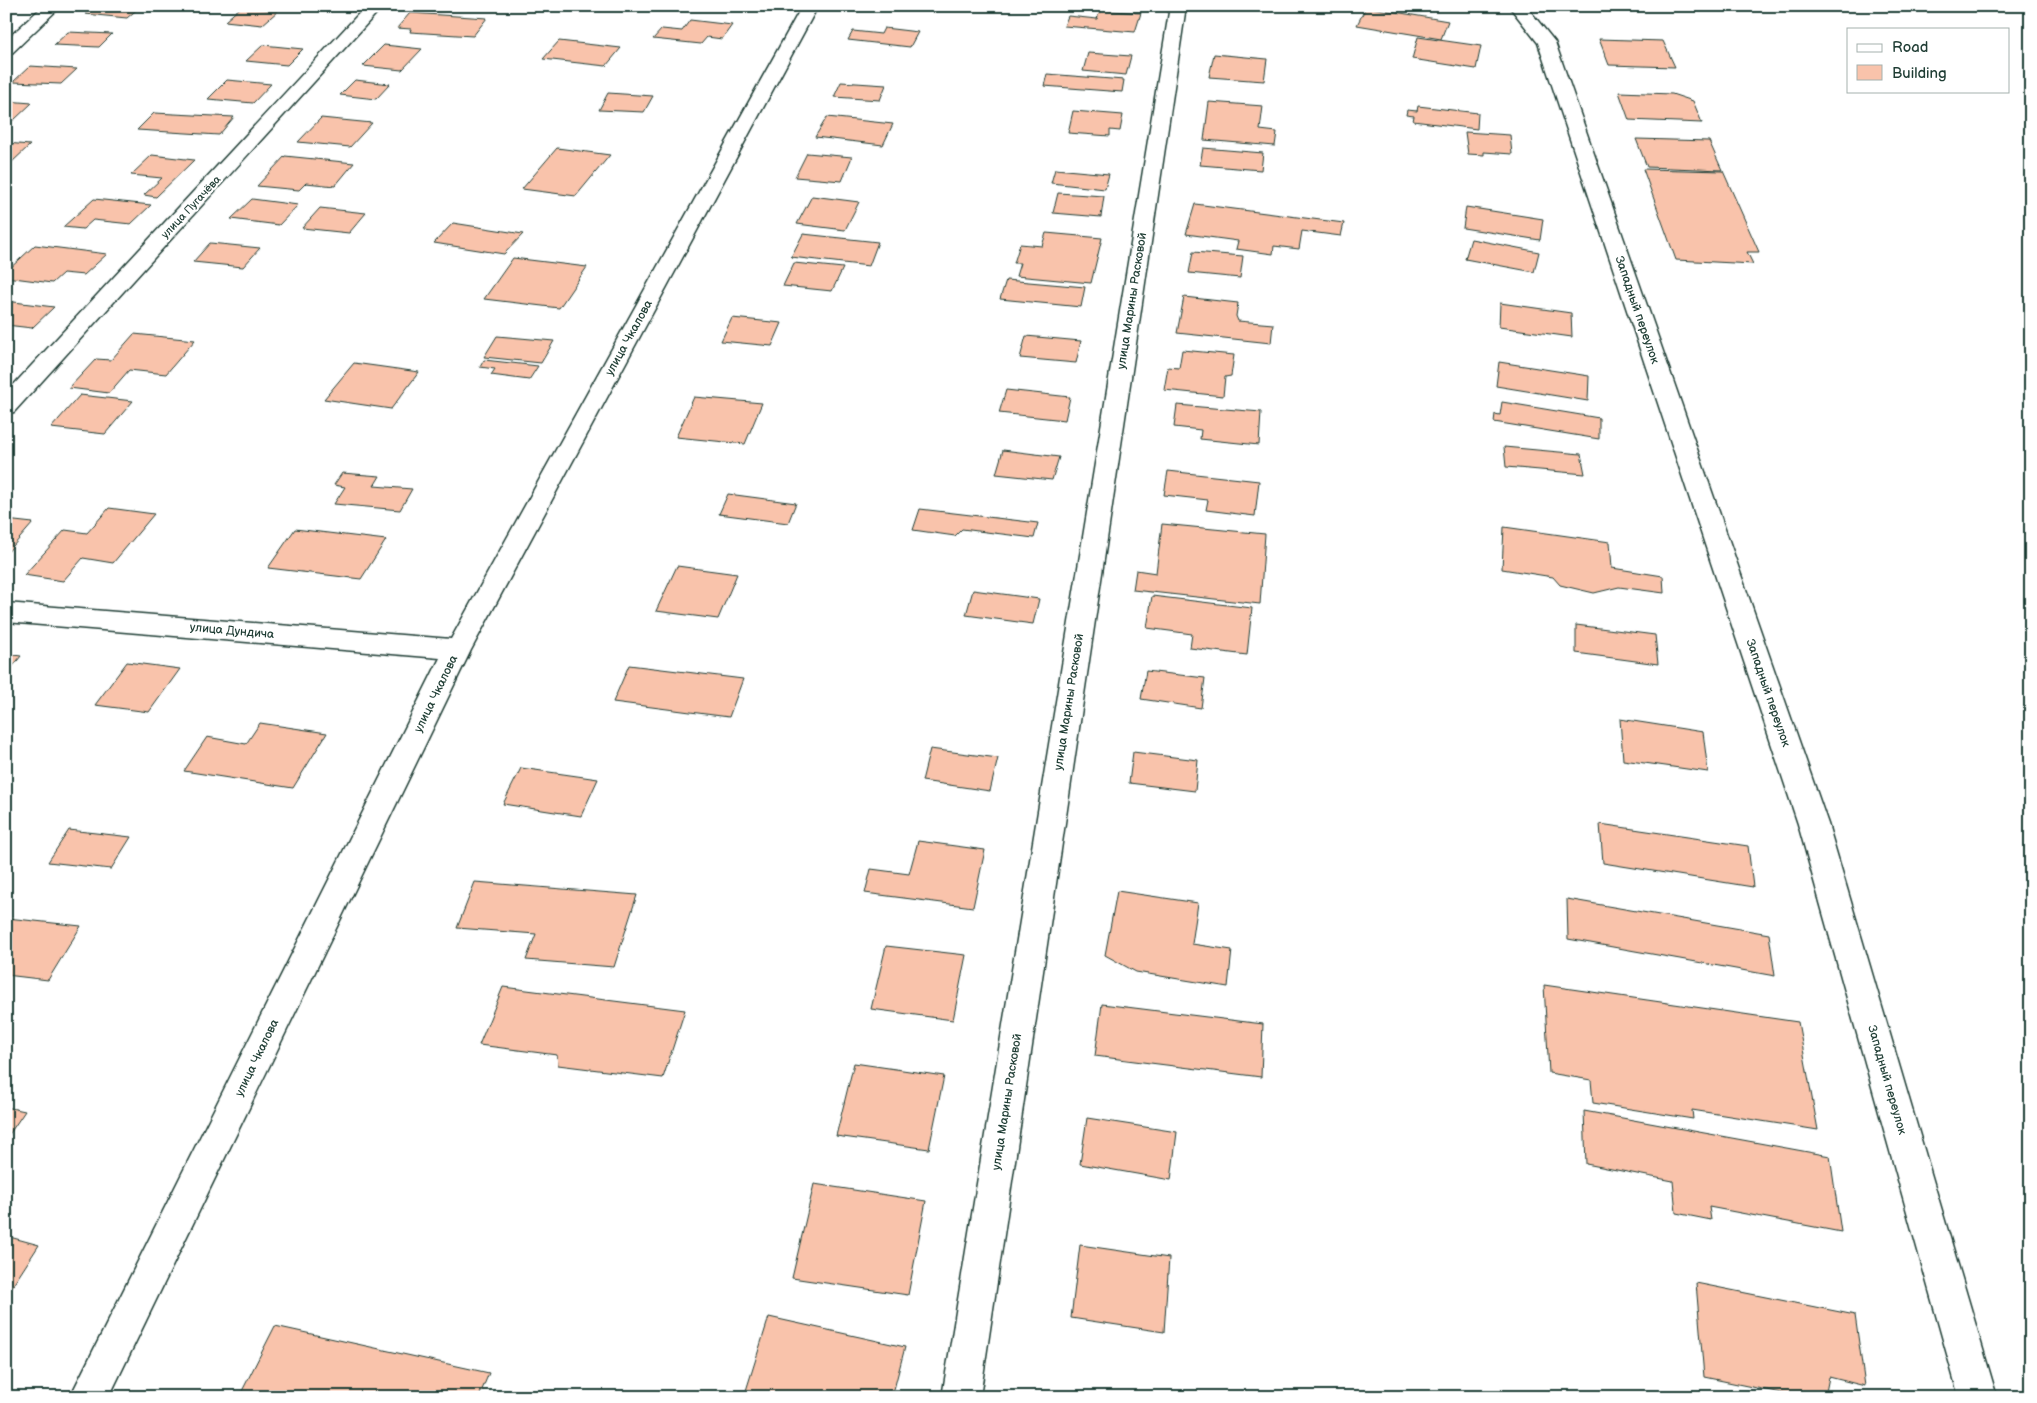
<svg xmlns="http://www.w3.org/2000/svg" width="2037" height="1403" font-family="'Balsamiq Sans',sans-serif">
<rect width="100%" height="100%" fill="#fff"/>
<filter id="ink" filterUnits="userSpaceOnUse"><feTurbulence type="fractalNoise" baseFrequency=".02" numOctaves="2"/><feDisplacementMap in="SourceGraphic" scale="10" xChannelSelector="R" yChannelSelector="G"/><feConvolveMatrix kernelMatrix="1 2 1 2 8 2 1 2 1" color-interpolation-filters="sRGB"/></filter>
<g filter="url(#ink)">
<!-- building -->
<path fill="#f9c3ab" stroke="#1f3d34" d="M95,6H141L127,18L85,14Z
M241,7L278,11L262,25L225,21Z
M1366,7L1448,21L1441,39L1357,25Z
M1100,10L1141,13L1135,32L1064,26L1068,16L1097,19Z
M410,13L487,18L473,36L410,32L411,29L397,28Z
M690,20L732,25L722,39L707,37L701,44L653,39L662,29L682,31Z
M884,28L918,32L910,47L848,40L853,31L881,34Z
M68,32L112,34L99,47L54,45Z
M1418,37L1481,46L1476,69L1412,59Z
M1599,39L1663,41L1675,67L1609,65Z
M559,41L621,48L606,66L543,59Z
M263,45L303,49L287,65L246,61Z
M384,45L422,49L402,70L363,66Z
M1088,53L1131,56L1126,75L1083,71Z
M1214,54L1267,59L1264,81L1209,77Z
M30,66L77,69L61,84L13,82Z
M1047,74L1124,80L1122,92L1044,86Z
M227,80L271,84L253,103L208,99Z
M355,80L390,84L376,99L340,95Z
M841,82L886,85L880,100L834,97Z
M1619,92L1672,94L1693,101L1702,123L1629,120Z
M608,93L653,96L644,112L599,110Z
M6,101L32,103L14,120H6Z
M1209,102L1263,106L1260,130L1277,132L1275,146L1204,140Z
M1418,106L1478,113L1477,129L1413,121L1414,116L1406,115L1407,110L1417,111Z
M1073,111L1123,115L1120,131L1110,130V136L1068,133Z
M154,113L234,117L219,135L137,130Z
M827,117L893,124L883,145L815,137Z
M321,118L372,123L350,147L298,142Z
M1465,132L1510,135L1512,154L1484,152V155L1468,154Z
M1636,139L1709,141L1722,170L1647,167Z
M6,143L30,145L10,164H6Z
M557,148L610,155L576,196L522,189Z
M1203,148L1263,153L1261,170L1200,165Z
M807,153L852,157L842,181L795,177Z
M152,155L194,160L156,197L144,195L162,178L131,175Z
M285,156L354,163L335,186L306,183L299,190L257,186Z
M1055,169L1109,174L1105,189L1051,183Z
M1643,169L1723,171L1759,252H1747L1753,264L1676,260Z
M1058,193L1104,196L1101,217L1053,213Z
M812,196L859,202L845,230L797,224Z
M94,199L151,205L131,224L93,220L83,229L63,227Z
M252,199L298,205L279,225L231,219Z
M1195,204L1344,223L1341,236L1302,231L1299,249L1274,246L1273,254L1236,249L1238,241L1186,234Z
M1466,207L1543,219L1540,240L1463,228Z
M320,208L366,213L349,233L302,228Z
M453,223L523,234L504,254L434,243Z
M1046,233L1102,238L1091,283L1016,276L1020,263H1014L1020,244L1042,246Z
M803,234L878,242L869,266L791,257Z
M1471,239L1539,252L1534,272L1465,259Z
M210,243L260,248L243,267L193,262Z
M35,245L107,254L84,275L63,273L52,283L6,277V272Z
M1193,252L1243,256L1240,278L1189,273Z
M513,258L587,267L559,308L484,299Z
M794,263L843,268L832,291L783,286Z
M1006,280L1085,287L1081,307L1000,299Z
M1184,297L1238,303L1236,316L1238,321L1273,324L1271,343L1177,333Z
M6,301L54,307L32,328L6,325Z
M1500,303L1571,313L1572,337L1499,327Z
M732,318L782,323L772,346L721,341Z
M134,334L195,340L166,374L129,370L109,393L69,388L96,359L111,360Z
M497,336L554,341L541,363L484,357Z
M1026,336L1081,341L1076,363L1020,358Z
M1182,350L1234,355L1231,376L1225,377L1223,396L1164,390L1168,367L1179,368Z
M484,360L538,366L529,380L491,375L495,369L480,367Z
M1499,362L1589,376L1588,401L1496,386Z
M354,363L419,372L391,409L324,399Z
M1006,390L1070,397L1065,420L999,413Z
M80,395L133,401L105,434L51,428Z
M694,397L762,403L745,444L676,437Z
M1502,402L1599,418V439L1494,422L1495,414L1500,415Z
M1177,405L1261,412L1259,445L1200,439L1201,430L1174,427Z
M1504,447L1581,454L1585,474L1506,467Z
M1003,450L1059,457L1052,480L996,474Z
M1168,471L1259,481L1255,516L1206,510L1208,500L1164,495Z
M342,473L380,476L374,486L412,489L400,510L334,504L345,487L334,485Z
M728,494L796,503L788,523L719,514Z
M109,508L154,514L113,563L83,558L63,581L24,575L65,530L87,533Z
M920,509L1038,523L1034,538L962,529L955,536L913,530Z
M6,520L33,523L6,554Z
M1162,524L1265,534L1260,604L1133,590L1136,570L1156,573Z
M1504,527L1610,542L1612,568L1663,576L1664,593L1619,587L1594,593L1560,585L1553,577L1502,569Z
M295,529L386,540L361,579L268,568Z
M677,566L737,574L718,619L656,611Z
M973,590L1039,599L1033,624L966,615Z
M1152,596L1252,608L1247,655L1190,648L1192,634L1147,628Z
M1576,625L1655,635L1658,664L1576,653Z
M6,654L21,656L6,675Z
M127,662L180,669L149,712L95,705Z
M629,665L743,679L729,717L613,702Z
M1146,671L1205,678L1201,708L1141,699Z
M1620,719L1703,732L1708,772L1623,760Z
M260,723L327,733L293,788L184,771L207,737L246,744Z
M930,749L998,758L990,791L922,781Z
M1133,752L1198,760L1195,791L1129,783Z
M521,768L598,779L581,816L503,804Z
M1600,824L1748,846L1753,887L1603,863Z
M69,830L131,837L111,869L48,862Z
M918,841L985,850L973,907L865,893L871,869L909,874Z
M475,882L637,895L614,967L526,960L536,934L457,928Z
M1117,891L1198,903L1192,944L1232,950L1228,987L1136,972L1105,955Z
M1567,899L1769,934L1775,976L1568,939Z
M7,918L81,926L48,980L6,975Z
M886,946L966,955L953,1020L871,1009Z
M1544,985L1798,1022L1818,1130L1692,1110L1693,1119L1593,1103L1591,1080L1549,1073Z
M503,987L685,1010L663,1078L558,1065L557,1055L479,1045Z
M1102,1004L1263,1024L1261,1077L1095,1056Z
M854,1063L944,1076L929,1149L836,1136Z
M6,1107L25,1111L6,1139Z
M1584,1111L1830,1156L1841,1232L1709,1207L1711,1220L1676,1213L1673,1181L1586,1164Z
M1087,1118L1177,1132L1171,1180L1080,1164Z
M814,1184L926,1201L908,1295L792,1278Z
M6,1236L39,1245L6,1296Z
M1080,1245L1169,1258L1164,1332L1071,1318Z
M1696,1283L1855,1315L1865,1386L1829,1377L1825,1397H1800L1704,1377Z
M769,1317L905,1347L892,1397H744Z
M275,1326L489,1373L479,1397H239Z"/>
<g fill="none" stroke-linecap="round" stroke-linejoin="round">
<!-- minor casing -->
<g stroke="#1f3d34" stroke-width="3">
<path id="minor" d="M43,6H61L12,53L6,54V40Z
M366,6H383L14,412L6,414V393Z
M802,6H818L471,650L109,1397H70L440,658L6,622V603L451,639Z
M1170,6H1186L980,1397H942Z
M1509,6H1526L1555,42L1828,824L1997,1397H1959L1798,824L1538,43Z"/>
</g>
<!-- minor -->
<use href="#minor" fill="#fff" fill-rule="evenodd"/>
</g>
</g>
<g text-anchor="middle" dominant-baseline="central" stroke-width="4" stroke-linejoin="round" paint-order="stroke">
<!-- far-street labels -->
<g font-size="11" fill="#1f3d34" stroke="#fff">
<text transform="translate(191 207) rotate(-47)">улица Пугачёва</text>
</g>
<!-- street labels -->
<g font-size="12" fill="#1f3d34" stroke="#fff">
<text transform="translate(1132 301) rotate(-81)">улица Марины Расковой</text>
<text transform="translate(1637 310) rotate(71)">Западный переулок</text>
<text transform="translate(629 338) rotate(-61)">улица Чкалова</text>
<text transform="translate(232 631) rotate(5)">улица Дундича</text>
<text transform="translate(1768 693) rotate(71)">Западный переулок</text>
<text transform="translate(436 694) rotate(-64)">улица Чкалова</text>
<text transform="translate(1069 702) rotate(-81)">улица Марины Расковой</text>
<text transform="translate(257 1058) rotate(-64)">улица Чкалова</text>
<text transform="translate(1887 1080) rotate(74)">Западный переулок</text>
<text transform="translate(1007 1102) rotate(-81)">улица Марины Расковой</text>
</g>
</g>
<!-- margin -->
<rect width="2037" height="1403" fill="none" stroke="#fff" stroke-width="25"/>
<rect x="12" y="12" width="2012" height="1378" fill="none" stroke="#1f3d34" stroke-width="2" filter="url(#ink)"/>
<!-- legend -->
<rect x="1847" y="28" width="162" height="65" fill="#ffffff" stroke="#a5b1ae"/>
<rect x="1857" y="44" width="25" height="8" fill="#ffffff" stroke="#a5b1ae"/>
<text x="1892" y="52" font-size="15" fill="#1f3d34">Road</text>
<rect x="1857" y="65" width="25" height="15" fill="#f9c3ab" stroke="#a5b1ae"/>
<text x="1892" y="78" font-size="15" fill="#1f3d34">Building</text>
</svg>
